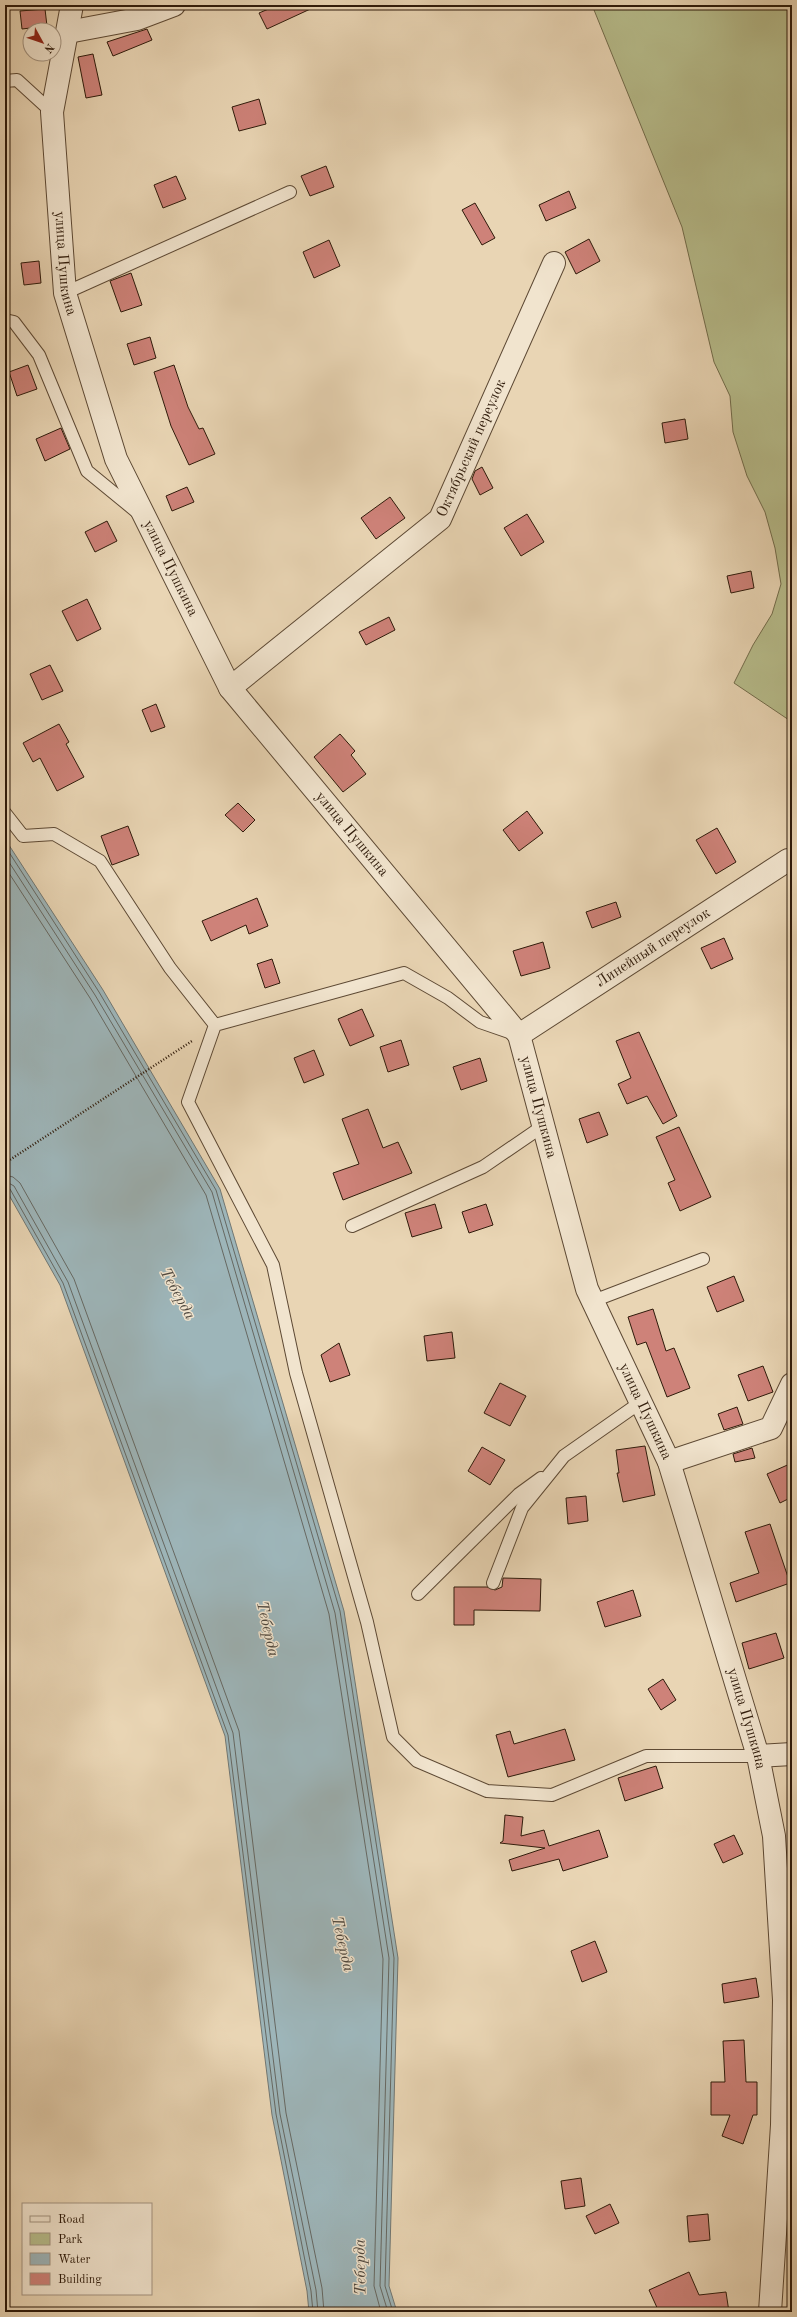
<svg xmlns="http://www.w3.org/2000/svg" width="797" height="2317" font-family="'Old Standard TT',serif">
<rect width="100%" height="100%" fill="#e9d5b4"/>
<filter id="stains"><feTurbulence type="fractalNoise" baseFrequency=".005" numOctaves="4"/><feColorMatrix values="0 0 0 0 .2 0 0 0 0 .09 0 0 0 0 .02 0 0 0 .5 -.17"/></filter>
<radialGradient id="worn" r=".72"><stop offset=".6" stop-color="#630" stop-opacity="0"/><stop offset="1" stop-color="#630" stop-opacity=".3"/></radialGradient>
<!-- green -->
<path fill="#b7bd8c" stroke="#726c4b" d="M592,5H792V722L734,683L753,645L772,614L781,584L775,548L765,512L747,476L733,432L730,396L714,362L682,227Z"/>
<!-- water -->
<path fill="#9db5b9" stroke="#717773" d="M5,839L103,990L220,1189L344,1611L398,1958L389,2286L397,2312H309L307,2291L272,2115L225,1736L60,1285L5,1188Z"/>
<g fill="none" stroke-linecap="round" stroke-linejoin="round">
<!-- shore -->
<path stroke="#666862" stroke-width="1" d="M5,846L99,992L216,1190L340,1611L394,1958L385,2286L393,2312
M5,856L95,995L212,1192L335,1613L389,1958L380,2286L388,2312
M5,867L90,998L206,1195L329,1614L383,1959L374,2286L381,2312
M5,1175L13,1177L20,1183L74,1279L239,1731L286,2113L322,2288L324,2312
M5,1181L14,1186L68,1282L233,1733L280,2114L316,2290L318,2312
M5,1186L10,1189L63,1283L228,1735L276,2114L311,2291L313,2312"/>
</g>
<!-- building -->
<path fill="#ce8279" stroke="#2e1a0a" d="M278,5H319L267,29L259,13Z
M45,9L47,26L22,29L20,11Z
M147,29L152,40L113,56L107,42Z
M93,54L102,95L86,98L78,57Z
M259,99L266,124L239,131L232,107Z
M326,166L334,187L310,196L301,176Z
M176,176L186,199L163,208L154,185Z
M569,191L576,208L546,221L539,205Z
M475,203L495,238L482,245L462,210Z
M589,239L600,261L576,274L565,252Z
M329,240L340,266L314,278L303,252Z
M39,261L41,283L24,285L21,263Z
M131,273L142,305L121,312L110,281Z
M150,337L156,358L134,365L127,344Z
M28,365L37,389L17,396L9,372Z
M174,365L188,407L199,429L203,428L215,454L189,465L171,426L154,372Z
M685,419L688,439L665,443L662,423Z
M61,428L70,449L45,461L36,439Z
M482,467L493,488L480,495L472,479L475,471Z
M187,487L194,502L172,511L166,496Z
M390,497L405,518L376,539L361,518Z
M527,514L544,542L521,556L504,528Z
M107,521L117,541L95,552L85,532Z
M751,571L754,588L731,593L727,576Z
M87,599L101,629L77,641L62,611Z
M389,617L395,630L366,645L359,632Z
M50,665L63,691L42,700L30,674Z
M156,704L165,727L151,732L142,710Z
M59,724L69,742L66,744L84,777L57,791L40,758L33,762L23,743Z
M340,734L355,751L351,755L366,774L343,792L314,757Z
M238,803L255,820L243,832L225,815Z
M527,811L543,833L519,851L503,830Z
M128,826L139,855L112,865L101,836Z
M717,828L736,862L716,874L696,840Z
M257,898L268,926L249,934L246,925L211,941L202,921Z
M616,902L621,917L592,928L586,912Z
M724,938L733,959L711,969L701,948Z
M543,942L550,968L521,976L513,951Z
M272,959L280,983L265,988L257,964Z
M362,1009L374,1036L350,1046L338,1019Z
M639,1032L677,1116L663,1124L647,1096L627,1104L618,1084L631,1078L616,1041Z
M401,1040L409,1065L388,1072L380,1047Z
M314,1050L324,1075L304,1083L294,1058Z
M480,1058L487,1081L461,1090L453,1067Z
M368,1109L383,1148L398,1142L412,1173L343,1200L333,1173L359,1164L342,1119Z
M599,1112L608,1135L587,1143L579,1119Z
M679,1127L711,1197L680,1211L668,1183L675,1180L656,1137Z
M435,1204L442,1228L412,1237L405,1213Z
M486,1204L493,1225L469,1233L462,1212Z
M734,1276L744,1301L717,1312L707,1287Z
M653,1309L666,1351L674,1348L690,1388L667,1397L646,1342L637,1345L628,1317Z
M452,1332L455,1358L427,1361L424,1336Z
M339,1343L350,1375L330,1382L321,1355Z
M763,1366L773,1392L748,1401L738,1375Z
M500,1383L526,1396L510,1426L484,1413Z
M737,1407L743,1424L724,1430L718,1414Z
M645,1446L655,1495L623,1502L617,1473H619L616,1450Z
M482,1447L505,1460L490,1485L468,1471Z
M752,1448L755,1458L735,1462L733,1454Z
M792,1463V1497L780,1503L767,1474Z
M586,1496L588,1521L568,1524L566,1498Z
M770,1524L790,1583L736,1602L730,1583L759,1573L745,1532Z
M503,1578L541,1579L540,1611L474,1610V1625H454V1587H487L495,1590L502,1587Z
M633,1590L641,1616L605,1627L597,1602Z
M776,1633L784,1658L749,1669L742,1643Z
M663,1679L676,1700L661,1710L648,1689Z
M565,1729L575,1760L508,1777L496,1735L510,1731L514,1744Z
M656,1766L663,1788L625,1801L618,1778Z
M505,1815L523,1817L521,1836L544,1830L549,1846L599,1830L608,1857L563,1871L559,1859L512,1871L509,1860L545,1848L500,1843L503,1841Z
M734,1835L743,1854L723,1863L714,1844Z
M595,1941L607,1972L582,1982L571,1951Z
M756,1978L759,1997L724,2003L722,1984Z
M744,2040L746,2082H757V2115H753L743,2144L722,2136L730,2115H711V2082H725L723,2041Z
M581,2178L585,2206L565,2209L561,2181Z
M610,2204L619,2223L595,2234L586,2216Z
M708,2214L710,2240L689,2242L687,2216Z
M689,2272L699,2295L726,2292L729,2312H659L649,2290Z"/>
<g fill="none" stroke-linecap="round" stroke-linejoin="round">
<!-- service casing -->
<g stroke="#5d4934" stroke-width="14">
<path id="service" d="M5,81L17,80L52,112
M65,293L290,192
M5,320L14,322L39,355L87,471L137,512
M5,813L23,836L54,834L100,861L170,968L215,1025L188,1102L273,1265L296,1373L367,1622L393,1737L417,1761L487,1791L552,1795L646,1756H758
M215,1025L404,973L448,998L480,1022L515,1034
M352,1226L483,1167L543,1126
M593,1301L703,1259
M493,1583L522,1508L564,1456L641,1402
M418,1594L519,1494L541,1478"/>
</g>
<!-- minor casing -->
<g stroke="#5d4934" stroke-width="24">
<g id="minor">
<path id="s1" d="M72,5L52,112L65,293L116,459L230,688L519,1035L587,1289L669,1462L758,1756L774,1836L784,2000L782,2125L770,2312"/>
<path d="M68,32L137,19L174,5"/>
<path id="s2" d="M230,688L440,519L554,263"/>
<path id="s3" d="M519,1035L788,860"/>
<path d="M669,1462L771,1428L792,1384"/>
<path d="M758,1756L792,1754"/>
</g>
</g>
<!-- path -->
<path stroke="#2e1a0a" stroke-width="2.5" stroke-dasharray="1 2" stroke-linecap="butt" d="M5,1163L192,1041"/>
<!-- service -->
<use href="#service" stroke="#f1e4ce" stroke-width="12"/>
<!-- minor -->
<use href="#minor" stroke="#f1e4ce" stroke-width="22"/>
</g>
<g text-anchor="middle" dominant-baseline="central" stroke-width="3" stroke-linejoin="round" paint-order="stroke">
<!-- street labels -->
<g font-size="15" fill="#2e1a0a" stroke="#f1e4ce">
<text stroke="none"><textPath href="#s1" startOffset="261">улица Пушкина</textPath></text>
<text stroke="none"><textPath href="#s2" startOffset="347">Октябрьский переулок</textPath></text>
<text stroke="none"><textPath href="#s1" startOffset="586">улица Пушкина</textPath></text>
<text stroke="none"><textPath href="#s1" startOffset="910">улица Пушкина</textPath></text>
<text stroke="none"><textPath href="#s3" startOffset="160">Линейный переулок</textPath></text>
<text stroke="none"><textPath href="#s1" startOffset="1246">улица Пушкина</textPath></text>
<text stroke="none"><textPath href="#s1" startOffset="1570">улица Пушкина</textPath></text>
<text stroke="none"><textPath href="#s1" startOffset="1894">улица Пушкина</textPath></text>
</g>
<!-- water labels -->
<g font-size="16" font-style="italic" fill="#4f483f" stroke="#f1e4ce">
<text transform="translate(177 1294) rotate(61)">Теберда</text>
<text transform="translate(267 1629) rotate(77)">Теберда</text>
<text transform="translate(342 1944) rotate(77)">Теберда</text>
<text transform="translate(361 2267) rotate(-91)">Теберда</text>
</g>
</g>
<!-- margin -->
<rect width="797" height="2317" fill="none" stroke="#e9d5b4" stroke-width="20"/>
<rect x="6" y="6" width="785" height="2305" fill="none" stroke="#2e1a0a" stroke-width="2"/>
<rect x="10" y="10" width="777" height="2297" fill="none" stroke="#2e1a0a"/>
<!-- legend -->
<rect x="22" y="2203" width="130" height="92" fill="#f1e4ce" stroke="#a39380"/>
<rect x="30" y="2216" width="20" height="6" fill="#f1e4ce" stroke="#a39380"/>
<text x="58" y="2223" font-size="12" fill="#2e1a0a">Road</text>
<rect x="30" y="2233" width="20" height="12" fill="#b7bd8c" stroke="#a39380"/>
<text x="58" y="2243" font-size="12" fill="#2e1a0a">Park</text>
<rect x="30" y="2253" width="20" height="12" fill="#9db5b9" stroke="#a39380"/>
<text x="58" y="2263" font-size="12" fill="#2e1a0a">Water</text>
<rect x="30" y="2273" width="20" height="12" fill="#ce8279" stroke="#a39380"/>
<text x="58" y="2283" font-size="12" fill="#2e1a0a">Building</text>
<!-- north arrow -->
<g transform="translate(42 42) rotate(130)"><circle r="19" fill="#f1e4ce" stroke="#a39380"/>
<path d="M0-3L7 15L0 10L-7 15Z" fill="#8f2418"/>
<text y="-6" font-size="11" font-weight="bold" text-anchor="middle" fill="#2e1a0a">N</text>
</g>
<rect width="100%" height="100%" filter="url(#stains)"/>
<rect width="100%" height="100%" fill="url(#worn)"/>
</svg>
